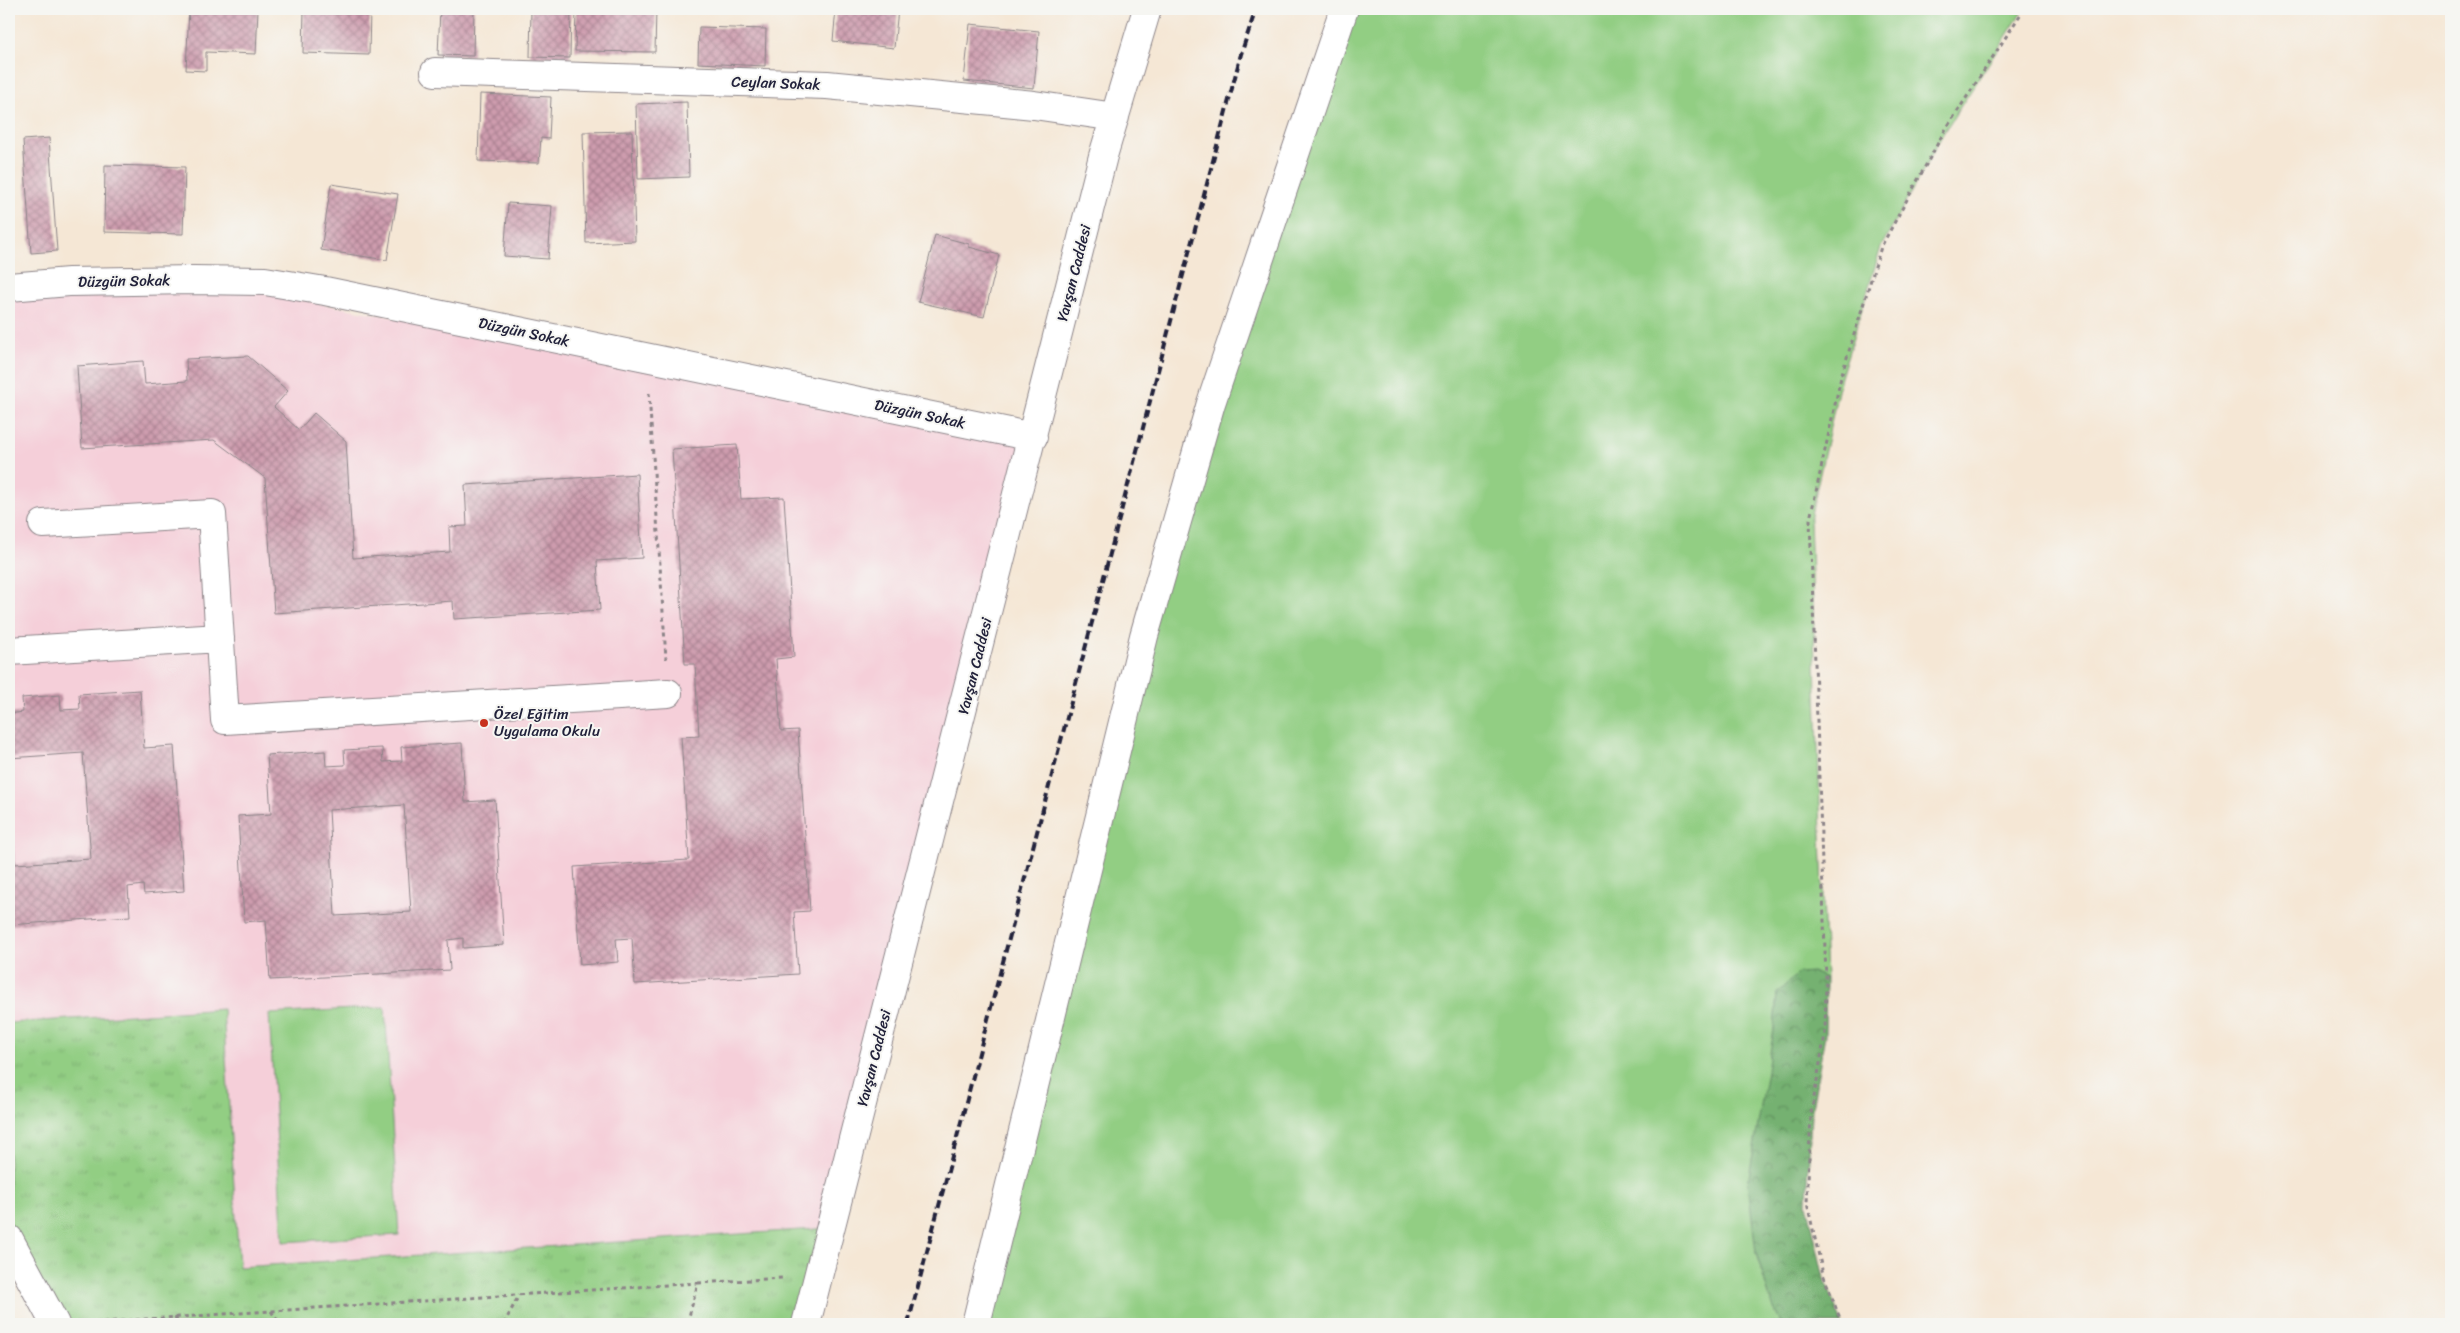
<svg xmlns="http://www.w3.org/2000/svg" width="2460" height="1333" font-family="Sriracha,sans-serif">
<defs>
<pattern id="forest-crowns" width="20" height="18" patternUnits="userSpaceOnUse" patternTransform="scale(1.25)"><rect width="20" height="18" fill="#75b171"/><path d="M2 6a3 3 0 1 1 6 0M12 15a3 3 0 1 1 6 0" fill="none" stroke="#60905e"/></pattern>
<pattern id="park-tufts" width="24" height="20" patternUnits="userSpaceOnUse" patternTransform="scale(1.25)"><rect width="24" height="20" fill="#92ce83"/><path d="M3 7l-1-3M5 7V3M7 7l1-3M15 17l-1-3M17 17v-4M19 17l1-3" fill="none" stroke="#7eb172"/></pattern>
<pattern id="building-cross-hatch" width="8" height="8" patternUnits="userSpaceOnUse" patternTransform="scale(1.25)"><rect width="8" height="8" fill="#ce9cae"/><path d="M0 0l8 8M0 8l8-8" fill="none" stroke="#a77f8f"/></pattern>
</defs>
<rect width="100%" height="100%" fill="#f6f6f2"/>
<filter id="ink" filterUnits="userSpaceOnUse"><feTurbulence type="fractalNoise" baseFrequency=".02" numOctaves="2"/><feDisplacementMap in="SourceGraphic" scale="10" xChannelSelector="R" yChannelSelector="G"/><feConvolveMatrix kernelMatrix="1 2 1 2 8 2 1 2 1" color-interpolation-filters="sRGB"/></filter>
<filter id="wash" filterUnits="userSpaceOnUse"><feTurbulence type="fractalNoise" baseFrequency=".0096" numOctaves="4" result="noise"/><feDisplacementMap in="SourceGraphic" scale="20" xChannelSelector="R" yChannelSelector="G"/><feGaussianBlur stdDeviation="1.12" result="paint"/><feColorMatrix in="noise" values="0 0 0 0 0 0 0 0 0 0 0 0 0 0 0 0 0 1.4 0 .05"/><feComposite in="paint" operator="in"/></filter>
<g filter="url(#wash)">
<rect width="100%" height="100%" fill="#f5e7d5"/>
<!-- built -->
<path fill="#f5cfd9" d="M194,280L1033,437L831,1228L239,1267L223,1009L9,1023V287Z"/>
<!-- grass -->
<path fill="#92ce83" stroke="#5a785f" d="M1344,9H2024L1944,132L1881,247L1841,377L1810,519L1826,979L1813,972L1777,993L1756,1253L1770,1299L1781,1324H976L1144,636Z
M385,1007L399,1235L283,1242L269,1014Z"/>
<!-- forest -->
<path fill="url(#forest-crowns)" stroke="#4c6a56" d="M1813,972L1826,979L1825,1035L1811,1114L1807,1203L1823,1274L1842,1324H1781L1770,1299L1756,1253L1748,1183L1774,1029L1777,993L1798,973Z"/>
<!-- park -->
<path fill="url(#park-tufts)" stroke="#5a785f" d="M223,1009L239,1267L831,1228L806,1324H55L9,1239V1023Z"/>
<g id="blocks">
<!-- building -->
<path fill="url(#building-cross-hatch)" fill-rule="evenodd" d="M189,9H258L256,54L206,52V71L186,70Z
M304,9H370L369,55L303,53Z
M440,9H474L473,56L438,55Z
M531,9H571L570,58L530,57Z
M576,9H656L655,52L575,51Z
M836,9H898L894,48L833,41Z
M970,24L1039,31L1034,88L964,81Z
M699,27L766,29L765,66L698,63Z
M480,94L551,97L549,139L541,138L539,163L478,161Z
M687,102L689,177L638,179L636,104Z
M632,131L635,241L586,243L583,132Z
M49,138L57,251L31,253L23,140Z
M105,165L185,167L183,234L104,232Z
M331,184L398,194L387,260L321,250Z
M508,203L552,206L548,259L504,256Z
M935,235L969,244V247L999,255L984,317L918,302Z
M248,356L288,391L274,407L299,430L314,413L346,441L353,558L450,552L449,527L467,526L465,485L637,474L642,558L597,561L600,610L454,619L453,601L274,613L265,478L214,440L82,448L77,366L143,361L145,384L187,381L186,359Z
M737,445L741,499L784,497L794,657L776,659L781,731L798,730L810,911L794,912L798,974L635,984L632,938L616,939L618,962L580,965L574,867L689,860L681,737L699,736L695,664H685L672,449Z
M140,690L144,748L174,746L184,891L144,894L143,885L128,887L130,916L9,925V795L15,864L91,859L83,753L9,758V714L23,712L22,698L60,695L61,710L80,709L79,694Z
M462,743L465,802L495,800L504,945L463,948V938L448,940L450,970L270,980L266,920L244,922L238,816L271,814L267,755L325,751L326,766L345,765L344,750L382,748L383,762L402,761L401,747ZM404,805L411,912L335,916L329,810Z"/>
</g>
</g>
<g filter="url(#ink)">
<use href="#blocks" fill-opacity="0" stroke="#8c8488" stroke-width="1"/>
<g fill="none" stroke-linecap="round" stroke-linejoin="round">
<!-- minor casing -->
<g stroke="#8c8488" stroke-width="30">
<path id="minor" d="M435,72L827,85L1034,105L1115,117
M9,287L69,282L194,280L265,281L325,291L1033,437
M43,524L212,514L225,720L668,693
M9,651L220,638
M9,1239L55,1324
M806,1324L1103,156L1147,9
M976,1324L1144,636L1211,403L1344,9"/>
</g>
<!-- path -->
<path stroke="#8c8488" stroke-width="3" stroke-dasharray="4 4" stroke-linecap="butt" d="M649,393L666,659
M698,1283L782,1278
M271,1311L280,1324
M175,1317L179,1324
M88,1323L698,1283L687,1324
M504,1324L519,1295
M1842,1324L1823,1274L1807,1203L1811,1114L1825,1035L1826,979L1810,519L1841,377L1881,247L1944,132L2024,9"/>
<!-- minor -->
<use href="#minor" stroke="#fff" stroke-width="28"/>
<!-- rail -->
<path stroke="#22223b" stroke-width="4" stroke-dasharray="8 4" stroke-linecap="butt" d="M908,1324L1241,54L1256,9"/>
</g>
</g>
<!-- markers -->
<circle fill="#c8321e" stroke="#f6f6f2" stroke-width="2" cx="484" cy="723" r="5"/>
<g text-anchor="middle" dominant-baseline="central" stroke-width="4" stroke-linejoin="round" paint-order="stroke">
<!-- street labels -->
<g font-size="15" fill="#22223b" stroke="#f6f6f2">
<text transform="translate(776 83) rotate(2)">Ceylan Sokak</text>
<text transform="translate(1074 273) rotate(-76)">Yavşan Caddesi</text>
<text transform="translate(124 281) rotate(-1)">Düzgün Sokak</text>
<text transform="translate(524 332) rotate(12)">Düzgün Sokak</text>
<text transform="translate(920 414) rotate(12)">Düzgün Sokak</text>
<text transform="translate(975 666) rotate(-76)">Yavşan Caddesi</text>
<text transform="translate(874 1058) rotate(-76)">Yavşan Caddesi</text>
</g>
<!-- poi labels -->
<g font-size="15" fill="#22223b" stroke="#f6f6f2" text-anchor="start">
<text x="494" y="714">Özel Eğitim<tspan x="494" dy="17">Uygulama Okulu</tspan></text>
</g>
</g>
<!-- margin -->
<rect width="2460" height="1333" fill="none" stroke="#f6f6f2" stroke-width="30"/>
</svg>
